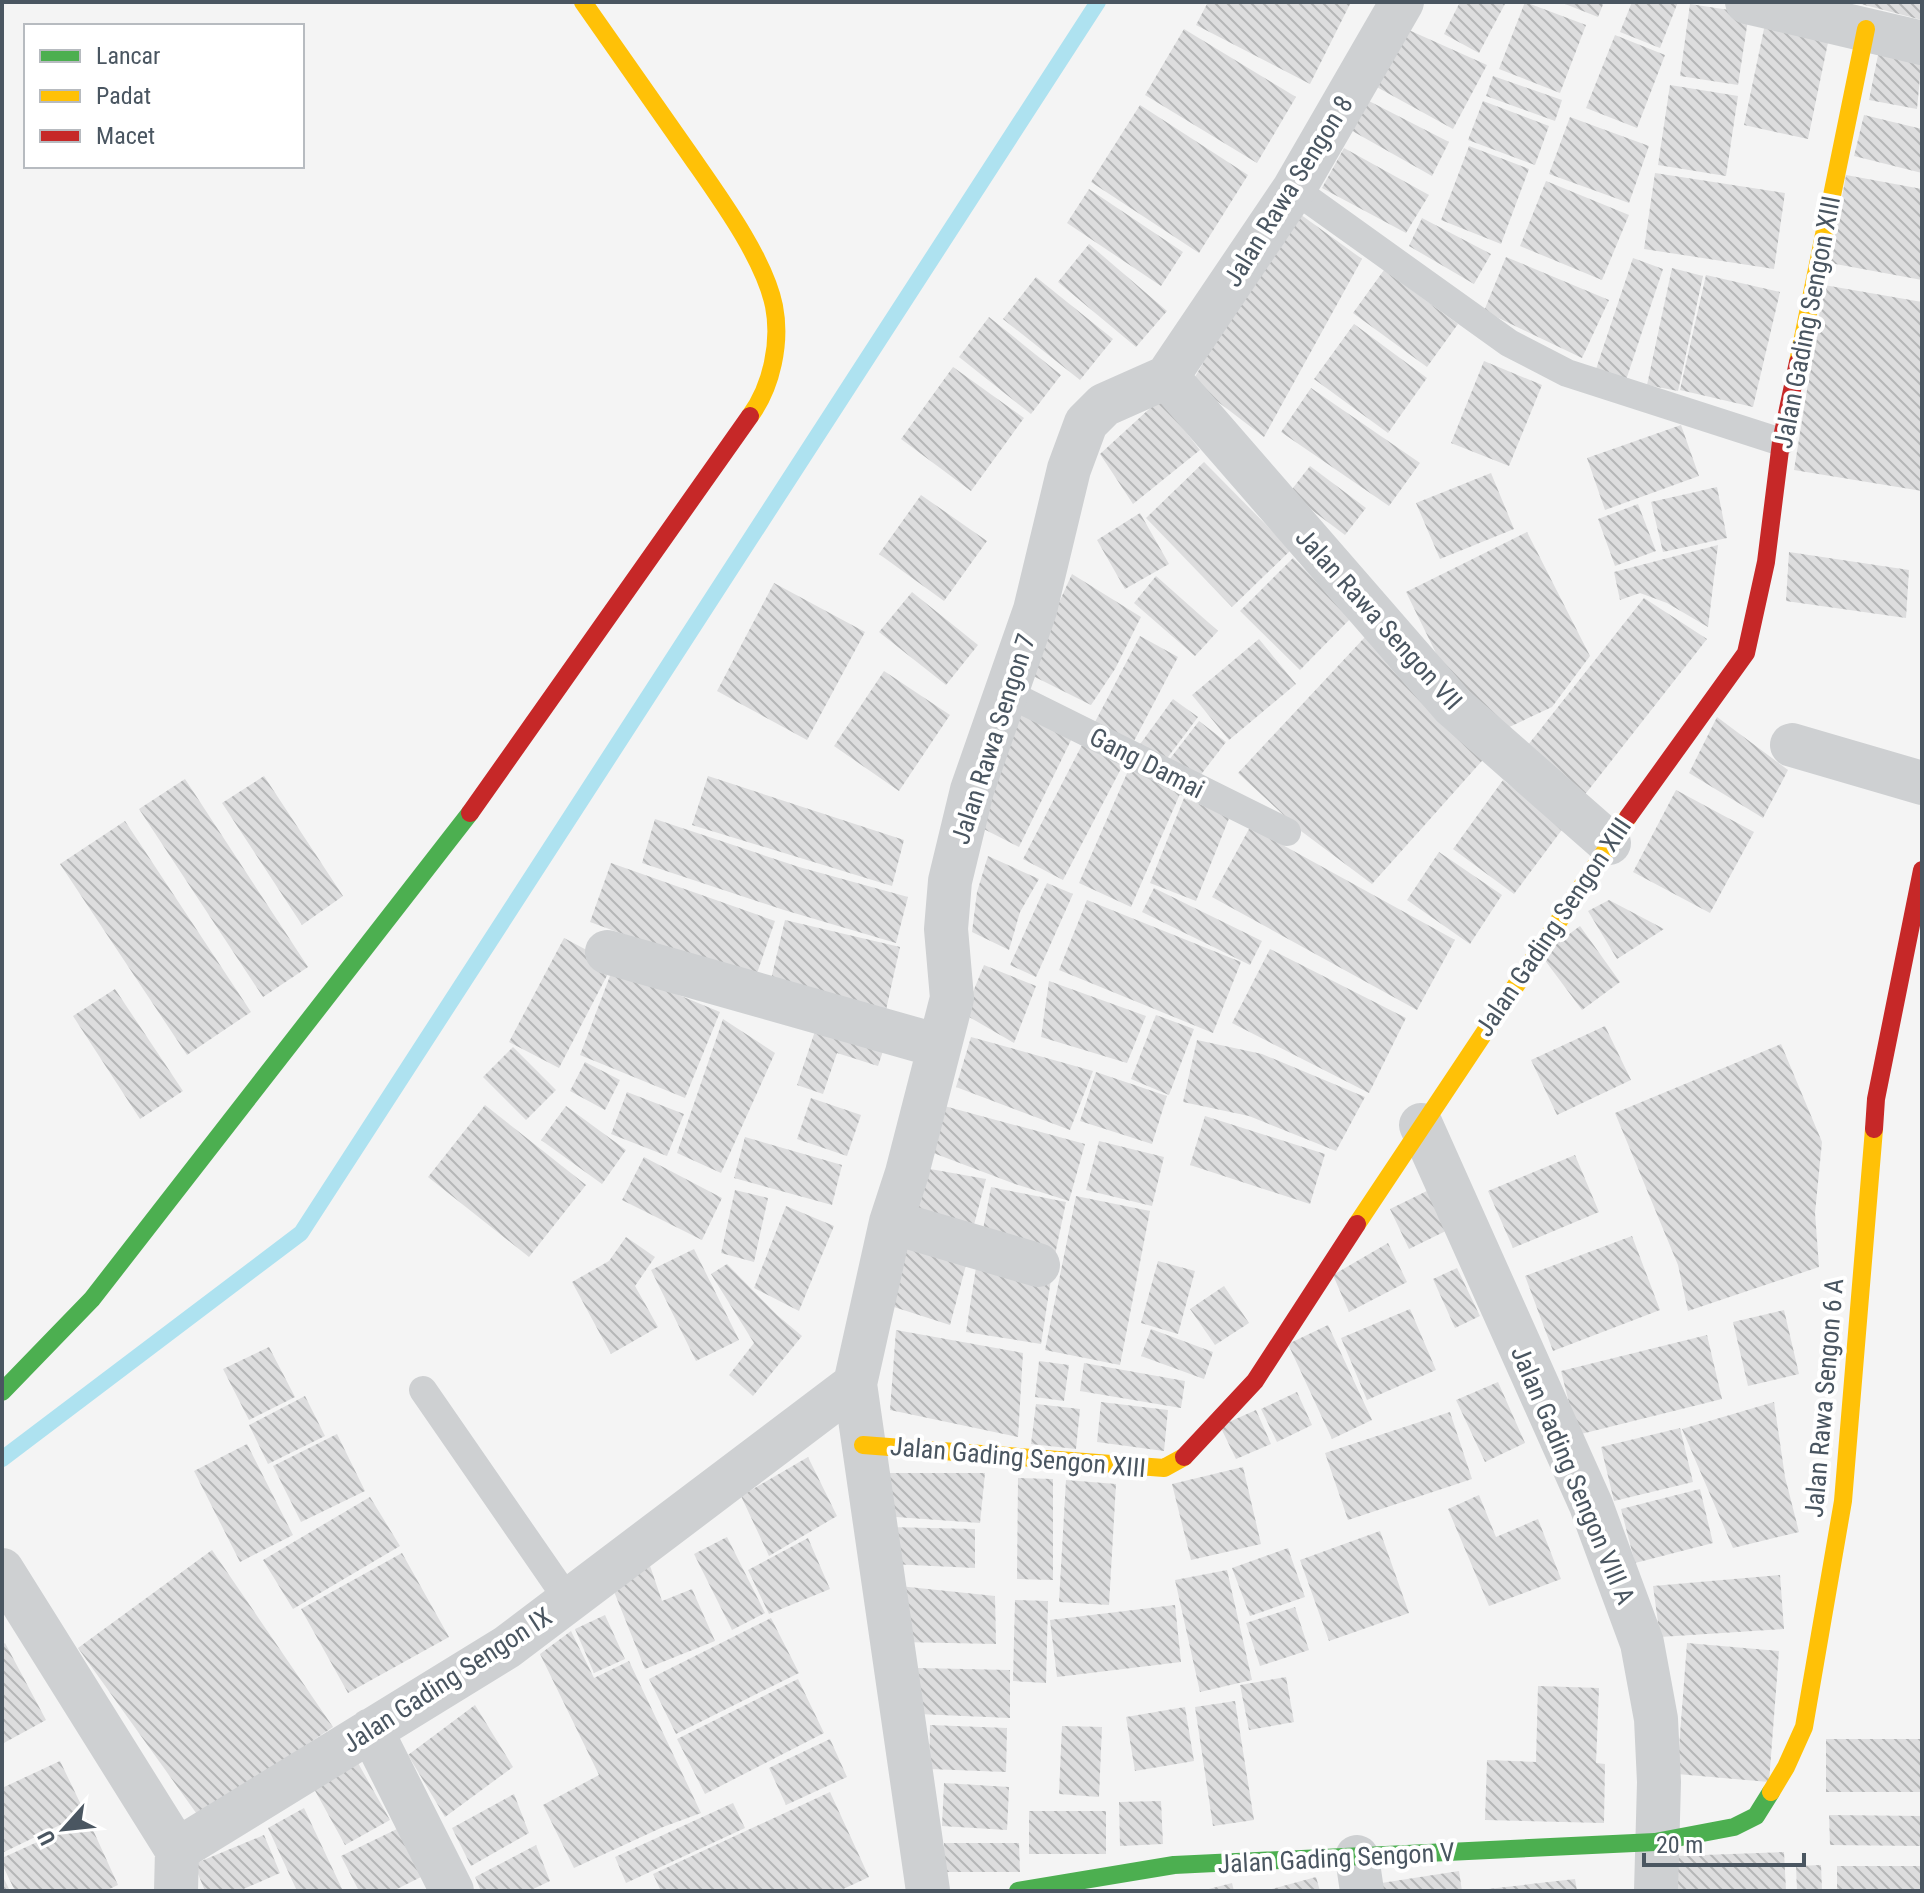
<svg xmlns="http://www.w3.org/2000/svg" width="1924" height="1893" font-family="'Roboto Condensed',sans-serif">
<defs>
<pattern id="building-back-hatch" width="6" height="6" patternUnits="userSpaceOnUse" patternTransform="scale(2)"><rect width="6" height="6" fill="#ddddde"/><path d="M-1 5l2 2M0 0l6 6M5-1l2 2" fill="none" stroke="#b5b6b7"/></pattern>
</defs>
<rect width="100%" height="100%" fill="#f4f4f4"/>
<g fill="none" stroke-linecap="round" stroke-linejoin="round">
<!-- stream -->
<path stroke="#aee2f0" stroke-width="16" d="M2,1459L301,1233L1098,2"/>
</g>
<!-- building -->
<path fill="url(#building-back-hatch)" d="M1208,2H1351L1310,84L1196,25Z
M1460,2H1506L1479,53L1444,34Z
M1525,2L1586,25L1560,93L1499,69Z
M1560,2H1604L1598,17Z
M1632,2H1678L1660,48L1620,32Z
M1858,2H1922V20L1857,3Z
M1690,4L1749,13L1738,85L1680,76Z
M1766,19L1830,33L1808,139L1744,125Z
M1402,27L1487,65L1453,129L1373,85Z
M1184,29L1296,97L1257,163L1145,95Z
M1615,35L1665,55L1637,128L1586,108Z
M1879,50L1922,56L1917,109L1869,100Z
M1493,76L1562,100L1555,121L1486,96Z
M1670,85L1738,96L1726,176L1658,165Z
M1363,98L1449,142L1432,176L1347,128Z
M1483,101L1549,126L1535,165L1468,140Z
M1140,105L1248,175L1199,253L1091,182Z
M1864,115L1922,129V173L1854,156Z
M1570,117L1649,146L1629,203L1549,174Z
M1469,146L1529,169L1501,244L1441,220Z
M1344,148L1429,195L1406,233L1322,188Z
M1655,173L1785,193L1774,269L1644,249Z
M1846,175L1922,189V280L1830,263Z
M1546,181L1629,215L1602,280L1520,246Z
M1089,189L1183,252L1161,286L1067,223Z
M1293,209L1362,259L1264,437L1192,382Z
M1422,218L1491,254L1474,284L1409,246Z
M1089,244L1167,311L1136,347L1058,282Z
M1506,257L1609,300L1582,358L1484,311Z
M1633,258L1663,269L1625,383L1595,372Z
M1672,268L1703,276L1678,391L1647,385Z
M1384,270L1458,324L1427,367L1353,313Z
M1706,275L1780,292L1753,407L1680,390Z
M1036,277L1113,339L1080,380L1003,319Z
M1824,285L1922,302V491L1794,470Z
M989,317L1061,375L1031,414L959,357Z
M1354,324L1427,378L1388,433L1314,379Z
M1484,361L1542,385L1509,466L1451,443Z
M953,367L1024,418L971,491L901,439Z
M1311,388L1420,463L1389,506L1281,432Z
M1160,399L1200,450L1133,504L1100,454Z
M1681,425L1699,476L1605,510L1587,458Z
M1204,462L1291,550L1232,607L1146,518Z
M1310,466L1366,508L1345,535L1289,493Z
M1491,473L1514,529L1440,559L1416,503Z
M1717,487L1727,538L1663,552L1651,502Z
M921,495L987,541L944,601L879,554Z
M1638,504L1656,551L1615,566L1598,519Z
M1140,513L1169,564L1125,589L1097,540Z
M1527,532L1590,656L1552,707L1490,736L1456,694L1406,592Z
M1718,545L1708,627L1667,603L1640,593L1620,600L1614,572Z
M1789,552L1909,570L1906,618L1786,601Z
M1293,558L1352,617L1300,670L1240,611Z
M1072,574L1141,617L1115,669L1091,705L1027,673Z
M1156,576L1218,631L1195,656L1134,603Z
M774,583L865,632L807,740L717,691Z
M912,592L978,645L946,685L879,632Z
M1644,598L1707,639L1583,797L1524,750Z
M1140,636L1178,657L1133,743L1095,722Z
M1365,637L1489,753L1372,884L1301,831L1238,773Z
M1259,639L1296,684L1229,740L1192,695Z
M884,671L950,715L899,791L834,746Z
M1173,699L1198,717L1162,765L1138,747Z
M1022,711L1075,732L1019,847L972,823Z
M1717,717L1788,770L1763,818L1689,773Z
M1199,721L1226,742L1193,785L1166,764Z
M1084,741L1125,761L1063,880L1023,859Z
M1131,764L1183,787L1131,907L1079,883Z
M264,776L343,896L302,925L222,803Z
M708,776L904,840L892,886L692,825Z
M185,779L308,967L263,997L139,809Z
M1503,780L1564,827L1514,894L1453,849Z
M1676,790L1754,832L1710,913L1633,872Z
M1184,798L1230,816L1196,901L1150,883Z
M655,819L799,867L908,897L896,943L784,910L642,863Z
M125,821L251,1012L187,1055L60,864Z
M1250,827L1455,940L1417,1010L1212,897Z
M1439,852L1502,895L1470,944L1407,900Z
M988,856L1039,879L1020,912L1009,950L972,932L977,892Z
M611,863L775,921L754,982L590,922Z
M1047,883L1073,894L1036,977L1010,965Z
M1154,888L1262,941L1250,965L1142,912Z
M1087,900L1241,962L1213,1033L1059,970Z
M1609,900L1664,929L1617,959L1588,911Z
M785,920L900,947L884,1019L768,992Z
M1580,926L1620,982L1582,1010L1541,955Z
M564,938L613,964L559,1068L509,1042Z
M1270,949L1406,1018L1369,1093L1232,1023Z
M984,965L1036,986L1014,1043L964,1014Z
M613,968L720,1012L685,1098L580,1055Z
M1049,981L1146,1016L1127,1063L1041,1037Z
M115,989L183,1091L140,1119L73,1016Z
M1156,1015L1194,1029L1169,1095L1131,1079Z
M820,1016L887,1039L878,1066L837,1053L823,1094L797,1085Z
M723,1019L775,1053L721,1173L677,1153Z
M1605,1026L1631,1080L1557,1115L1531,1060Z
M971,1037L1093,1071L1070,1130L956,1087Z
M1197,1040L1262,1054L1365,1097L1336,1151L1249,1116L1183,1102Z
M1781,1044L1822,1142L1815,1213L1819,1267L1688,1311L1678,1265L1615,1113Z
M513,1047L556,1090L526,1120L483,1077Z
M585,1062L620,1080L605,1110L570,1091Z
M1096,1072L1167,1096L1152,1144L1080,1121Z
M627,1092L684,1114L667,1156L611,1134Z
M811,1098L861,1115L847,1156L797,1139Z
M937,1104L1085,1144L1069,1201L1015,1184L928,1151Z
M485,1105L586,1185L529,1257L428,1177Z
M566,1106L626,1150L602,1184L541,1140Z
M1205,1116L1325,1154L1310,1204L1190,1165Z
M745,1137L842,1165L832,1205L734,1178Z
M1099,1141L1164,1157L1152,1206L1086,1190Z
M1575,1155L1599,1212L1513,1248L1488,1191Z
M644,1157L722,1198L702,1240L622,1200Z
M919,1167L986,1179L970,1240L907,1215Z
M991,1187L1066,1202L1055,1255L981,1240Z
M1435,1187L1454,1227L1409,1249L1390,1209Z
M735,1190L768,1198L754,1262L721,1253Z
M1076,1196L1150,1211L1120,1365L1045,1350Z
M786,1206L834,1226L799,1311L754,1288Z
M1632,1236L1660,1310L1553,1351L1525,1276Z
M626,1237L655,1257L635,1286L658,1327L611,1354L572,1282L609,1261Z
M1388,1243L1407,1282L1349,1312L1333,1275Z
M903,1247L969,1254L950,1325L894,1307Z
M694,1249L739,1340L696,1361L651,1270Z
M977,1261L1052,1273L1041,1344L966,1332Z
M1158,1261L1195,1271L1178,1334L1141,1323Z
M727,1264L777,1315L802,1336L753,1396L729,1375L754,1343L711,1274Z
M1457,1268L1480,1316L1455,1328L1433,1279Z
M1224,1286L1249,1323L1215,1345L1190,1309Z
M1410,1309L1436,1370L1367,1400L1341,1338Z
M1784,1310L1799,1374L1748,1386L1733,1322Z
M1328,1325L1372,1420L1332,1439L1288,1344Z
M1151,1329L1213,1352L1204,1379L1141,1356Z
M896,1330L1023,1353L1018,1437L890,1410Z
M1707,1335L1722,1399L1577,1435L1561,1371Z
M269,1347L295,1397L249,1420L223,1369Z
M1039,1361L1069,1365L1064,1401L1035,1397Z
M1084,1363L1185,1381L1181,1408L1080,1391Z
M1498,1382L1525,1443L1485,1462L1456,1400Z
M1297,1392L1312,1425L1277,1442L1261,1409Z
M305,1396L325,1436L268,1464L249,1425Z
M1101,1402L1168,1410L1164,1451L1097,1442Z
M1774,1402L1785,1477L1799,1532L1733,1548L1682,1429Z
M1036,1404L1080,1409L1076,1449L1031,1444Z
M1256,1410L1271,1444L1236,1459L1220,1426Z
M1450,1412L1472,1479L1348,1520L1325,1453Z
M1680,1428L1693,1482L1614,1501L1601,1447Z
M337,1434L365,1491L301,1522L273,1466Z
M247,1444L293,1535L240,1562L194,1471Z
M808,1457L837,1516L769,1556L741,1496Z
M1243,1467L1261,1544L1191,1560L1172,1484Z
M883,1473H985L980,1523L882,1516Z
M1018,1478L1053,1479V1580L1017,1579Z
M1066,1480L1116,1484L1109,1605L1059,1602Z
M1700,1489L1713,1543L1635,1563L1621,1509Z
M1479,1495L1496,1537L1538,1519L1561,1579L1489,1606L1448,1509Z
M370,1497L400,1546L293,1609L263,1560Z
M887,1527L975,1529V1568L891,1564Z
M1380,1531L1409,1613L1329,1641L1300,1560Z
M727,1537L765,1613L732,1630L694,1554Z
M808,1538L830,1589L769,1614L748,1570Z
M1288,1548L1305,1597L1250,1616L1232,1568Z
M212,1550L333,1727L199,1817L78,1648Z
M402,1553L449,1637L348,1693L301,1609Z
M648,1560L662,1601L692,1589L715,1641L645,1669L609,1579Z
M1227,1570L1252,1680L1200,1692L1175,1580Z
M1780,1575L1784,1629L1660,1637L1653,1586Z
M899,1586L995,1596L996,1644L902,1642Z
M1015,1600L1048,1601L1046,1683L1013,1681Z
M1175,1605L1181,1662L1057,1677L1050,1620Z
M1295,1607L1309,1650L1260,1666L1246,1623Z
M605,1615L625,1659L594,1673L575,1629Z
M771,1618L799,1673L676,1734L649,1679Z
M571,1631L594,1678L629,1661L701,1813L663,1827L574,1868L543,1805L599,1775L540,1654Z
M5,1643L46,1720L2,1744V1645Z
M1687,1643L1779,1651L1769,1782L1677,1774Z
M918,1668L1010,1670V1718L918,1714Z
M1286,1677L1294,1722L1249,1730L1240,1685Z
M798,1679L824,1733L705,1794L677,1739Z
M1538,1686L1599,1688L1596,1763L1605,1764L1604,1823L1485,1820L1487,1760L1536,1762Z
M1235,1701L1254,1820L1213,1826L1195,1707Z
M475,1705L513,1767L445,1817L408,1755Z
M1185,1707L1194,1761L1135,1771L1126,1717Z
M930,1725L1007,1728L1006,1772L929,1769Z
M1062,1726L1102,1727L1099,1797L1059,1794Z
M830,1739L847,1777L786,1805L769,1768Z
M1826,1739H1921V1792H1826Z
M60,1761L85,1813L2,1853V1788Z
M358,1763L390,1820L345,1845L313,1787Z
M944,1783L1009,1787L1007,1830L942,1826Z
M830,1792L869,1877L839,1891H661L653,1874Z
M514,1794L529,1833L471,1866L452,1828Z
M1161,1801L1163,1844L1120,1846L1119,1802Z
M733,1803L745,1828L626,1883L615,1857Z
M304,1808L343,1891H297L268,1828Z
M1029,1811H1106V1854H1029Z
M1829,1815L1922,1816V1846L1830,1845Z
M88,1819L118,1885L105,1891H15L2,1864V1858Z
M397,1829L421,1877L393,1891H359L341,1856Z
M264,1835L280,1873L239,1891H205L194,1864Z
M944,1843H1019L1020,1872H944Z
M536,1845L550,1881L529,1891H481L475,1877Z
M1784,1852L1786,1891H1676L1675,1856Z
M1821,1865L1822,1891H1797L1796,1866Z
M1837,1866H1922V1891H1837Z
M1459,1871L1462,1891H1376L1375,1884Z
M2,1875L10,1891H2Z
M1316,1877L1320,1891H1268V1890Z
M1575,1879L1577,1891H1488V1889Z
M1232,1883L1234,1891H1205V1890Z"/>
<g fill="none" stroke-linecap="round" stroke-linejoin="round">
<!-- lane -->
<path stroke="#ced0d2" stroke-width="28" d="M1294,189L1509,343L1567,373L1781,442
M1007,693L1287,832
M423,1390L568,1600"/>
<!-- street -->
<path stroke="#ced0d2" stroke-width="44" d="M1747,2L1922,43
M1167,377L1453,706L1609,843
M1167,377L1294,189L1402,2
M1792,745L1922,783
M607,952L939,1046
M1421,1125L1591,1505L1642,1643L1656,1719L1659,1782L1656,1891
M891,1222L1038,1265
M2,1570L177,1850
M371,1730L452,1891
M1357,1857L1362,1891
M176,1891L177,1850L507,1647L855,1384
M928,1891L855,1384L891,1222L907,1173L952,998L946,929L950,881L972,790L1035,610L1069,469L1086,423L1104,405L1167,377"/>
<!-- fast -->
<path stroke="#4caf50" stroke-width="18" d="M2,1392L92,1299L470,813
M1018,1891L1174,1865L1655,1842L1734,1827L1756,1816L1771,1792"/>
<!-- slow -->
<path stroke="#ffc107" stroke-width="18" d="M583,2C618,52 653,102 688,152C717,194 764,257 774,306C781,342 772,386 750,416
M1798,362L1866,29
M1357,1224L1628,817
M863,1445L1164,1468L1184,1457
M1771,1792L1786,1767L1804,1727L1843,1501L1874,1129"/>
<!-- jam -->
<path stroke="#c62828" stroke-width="18" d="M470,813L750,416
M1628,817L1746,653L1766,562L1781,442L1798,362
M1874,1129L1876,1099L1922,870
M1184,1457L1255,1381L1357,1224"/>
</g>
<g text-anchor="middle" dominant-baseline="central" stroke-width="8" stroke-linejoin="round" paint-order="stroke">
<!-- street labels -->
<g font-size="26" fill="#4a5661" stroke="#fff">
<text transform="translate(1288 191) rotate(-58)">Jalan Rawa Sengon 8</text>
<text transform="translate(1807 322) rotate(-79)">Jalan Gading Sengon XIII</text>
<text transform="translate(1379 619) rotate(48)">Jalan Rawa Sengon VII</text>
<text transform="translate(993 739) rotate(-72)">Jalan Rawa Sengon 7</text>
<text transform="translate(1147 763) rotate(27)">Gang Damai</text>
<text transform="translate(1553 927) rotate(-56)">Jalan Gading Sengon XIII</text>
<text transform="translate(1824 1398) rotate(-85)">Jalan Rawa Sengon 6 A</text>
<text transform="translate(1018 1457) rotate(5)">Jalan Gading Sengon XIII</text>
<text transform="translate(1573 1475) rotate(67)">Jalan Gading Sengon VIII A</text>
<text transform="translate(447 1680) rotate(-33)">Jalan Gading Sengon IX</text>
<text transform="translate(1336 1858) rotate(-3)">Jalan Gading Sengon V</text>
</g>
</g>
<!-- border -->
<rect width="1924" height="1893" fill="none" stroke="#4a5661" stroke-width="8"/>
<!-- legend -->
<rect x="24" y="24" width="280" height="144" fill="#ffffff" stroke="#b7bbc0" stroke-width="2"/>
<rect x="40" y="50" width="40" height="12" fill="#4caf50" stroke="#b7bbc0" stroke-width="2"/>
<text x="96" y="64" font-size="24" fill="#4a5661">Lancar</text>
<rect x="40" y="90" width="40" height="12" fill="#ffc107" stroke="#b7bbc0" stroke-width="2"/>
<text x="96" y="104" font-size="24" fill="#4a5661">Padat</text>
<rect x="40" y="130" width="40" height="12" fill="#c62828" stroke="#b7bbc0" stroke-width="2"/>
<text x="96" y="144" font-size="24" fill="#4a5661">Macet</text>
<!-- north arrow -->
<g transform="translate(64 1829) rotate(243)" stroke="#ffffff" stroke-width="6" paint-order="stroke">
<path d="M0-6L14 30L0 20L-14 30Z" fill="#4a5661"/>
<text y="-12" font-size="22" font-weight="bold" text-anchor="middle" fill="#4a5661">U</text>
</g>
<!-- scale -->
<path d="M1644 1853v12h160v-12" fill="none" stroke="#4a5661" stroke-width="4"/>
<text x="1656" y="1853" font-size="24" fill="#4a5661" stroke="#ffffff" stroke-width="6" paint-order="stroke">20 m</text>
</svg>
